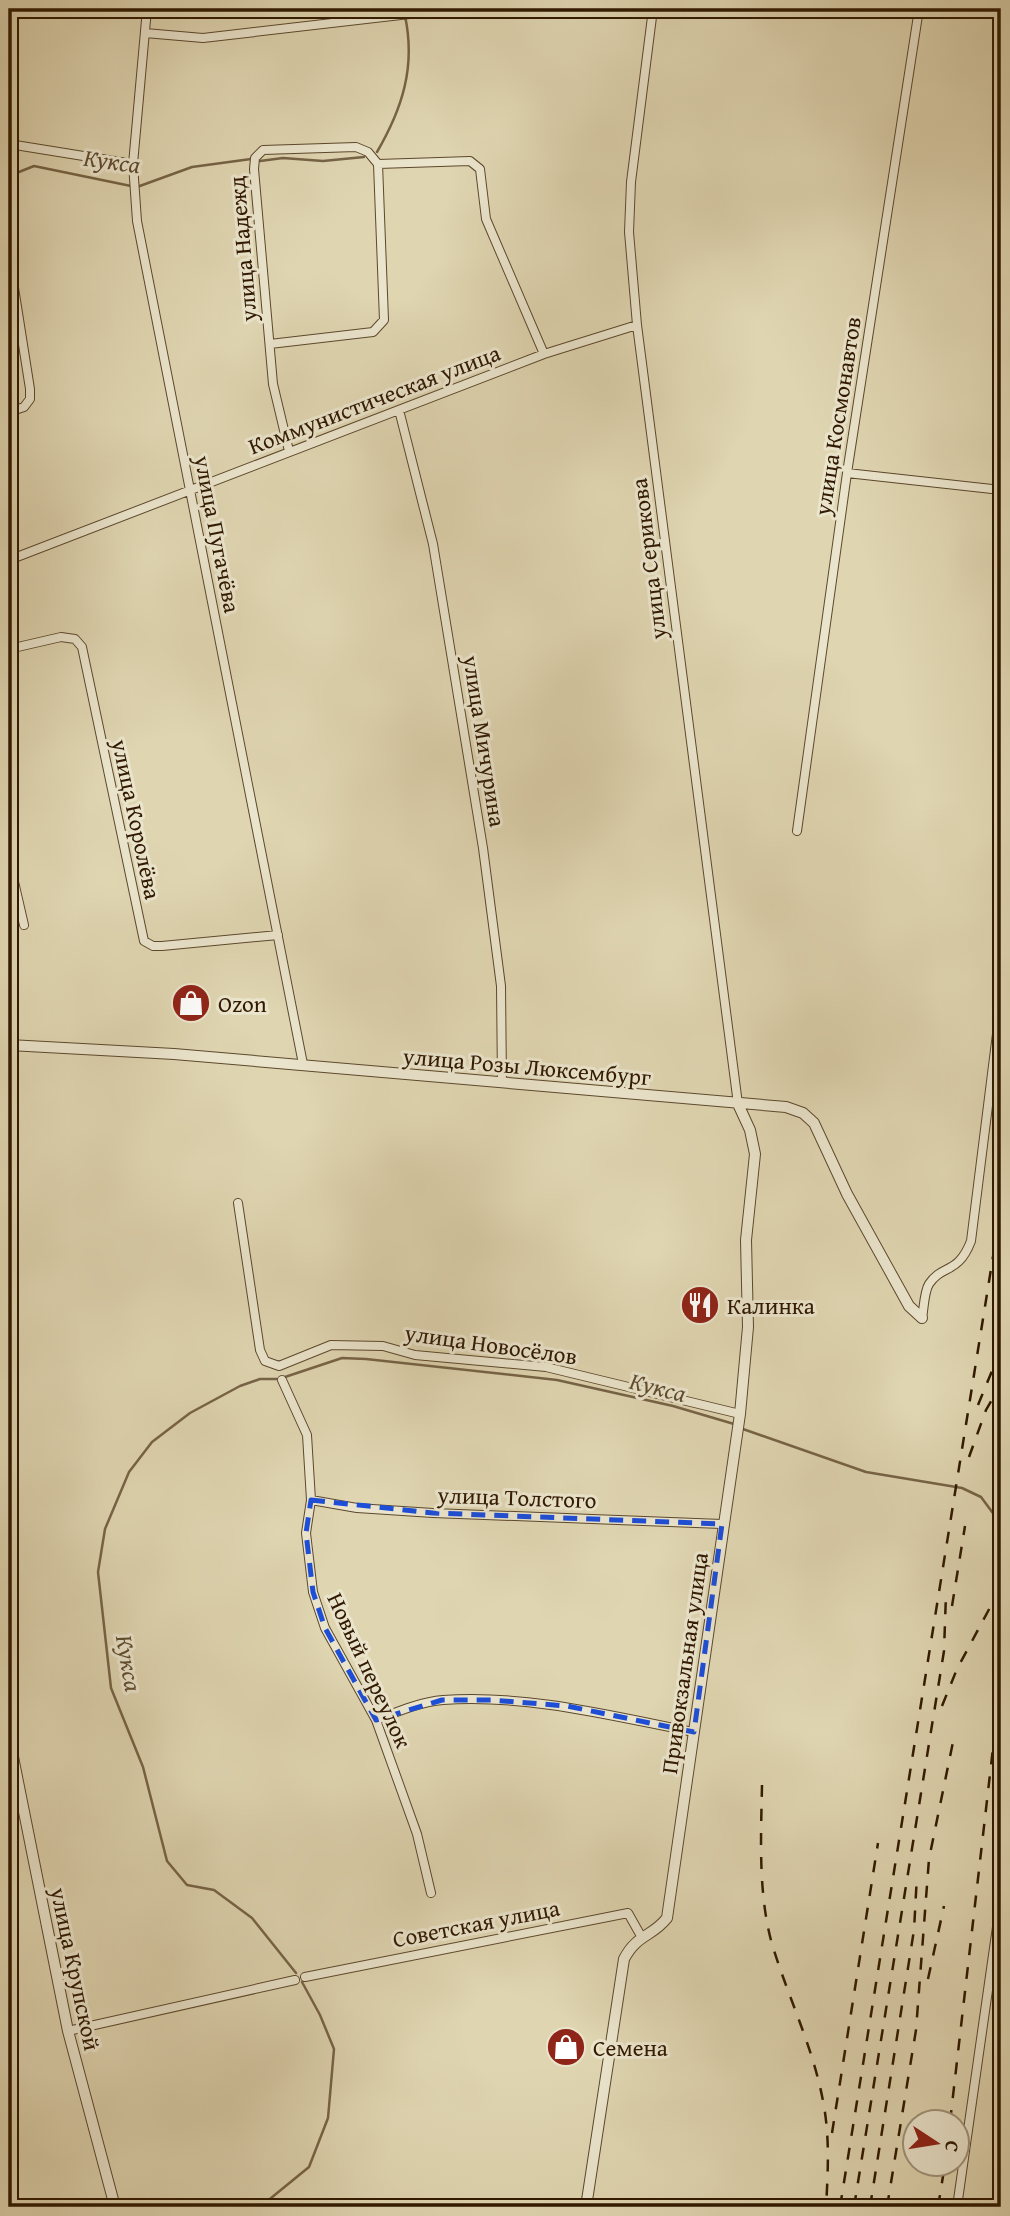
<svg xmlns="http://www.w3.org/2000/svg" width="1010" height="2216" font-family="'Gentium Book Plus',serif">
<rect width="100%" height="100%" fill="#dfd5b1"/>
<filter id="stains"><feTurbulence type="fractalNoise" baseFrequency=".00286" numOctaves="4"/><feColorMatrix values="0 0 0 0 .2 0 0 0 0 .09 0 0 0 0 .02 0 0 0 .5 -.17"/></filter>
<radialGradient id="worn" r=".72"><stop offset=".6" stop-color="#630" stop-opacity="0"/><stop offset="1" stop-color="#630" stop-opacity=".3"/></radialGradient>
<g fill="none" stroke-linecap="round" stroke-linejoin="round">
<!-- stream -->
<path stroke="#766346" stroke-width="2.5" d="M377,152C402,109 416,67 405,16
M260,161L283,158L323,161L364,157
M9,176L34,166L131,186
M137,187L192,167L251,159
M285,1377L342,1358L366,1359L557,1380L673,1406L734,1424
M277,1379H260L240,1386L190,1413L152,1442L129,1472L105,1529L98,1572L111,1688L143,1767L167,1861L187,1885L214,1890L252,1918L296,1973
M740,1428L866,1472L962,1488L981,1497L1001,1524
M260,2207L309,2167L328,2118L334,2049L320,2015L302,1982"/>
<!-- minor casing -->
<g stroke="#5c482c" stroke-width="10">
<path id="minor" d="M147,9L133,164L137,221L303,1064
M653,9L631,182L629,232L637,325L738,1104
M145,33L203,38L453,9
M9,144L133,164
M9,256L30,389V399L24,407L9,412
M270,344L373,332L384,320L378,164
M399,410L433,544L483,848L501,986L502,1083
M289,451L273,384L254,169L255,158L263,150L356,147L368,152L378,164L470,161L480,169L486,219L544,354
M847,473L1001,490
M9,560L544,354L637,325
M9,649L61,637L75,639L82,647L144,941L153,946H162L278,935
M797,831L847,473L919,9
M9,860L24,925
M238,1203L260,1350L265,1361L279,1366L331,1345L383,1346L415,1355L546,1367L740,1414
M922,1318C924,1308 924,1292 929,1284C942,1264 958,1275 971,1241L1001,1002
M282,1380L307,1435L311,1500L306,1533L313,1592L325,1628L376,1720L417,1834L431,1893
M311,1500L357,1508L433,1513L722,1524
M376,1720C397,1712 420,1702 443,1700C527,1694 612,1716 694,1732
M305,1977L628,1913L641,1936
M68,2031L295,1980
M957,2207L1001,1899"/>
</g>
<!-- tertiary casing -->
<g stroke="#5c482c" stroke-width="12">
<path id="tertiary" d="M9,1045L174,1054L786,1107L803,1113L814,1123L847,1194L909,1306L922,1318
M9,1737L68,2031L115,2207
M586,2207L624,1959C637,1934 652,1937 667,1918L740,1414L748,1327L746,1240L755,1154L750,1130L738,1104"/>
</g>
<!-- minor -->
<use href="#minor" stroke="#eae4cc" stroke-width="8"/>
<!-- tertiary -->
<use href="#tertiary" stroke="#eae4cc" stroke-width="10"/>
<!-- rail -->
<path stroke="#301900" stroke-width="2.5" stroke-dasharray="12 12" stroke-linecap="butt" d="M994,1358L1001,1327
M978,1405L1001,1349
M969,1457L986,1410L1001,1384
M952,1606L965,1526
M942,1706L957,1669L1001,1587
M762,1785C761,1837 758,1894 772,1944C788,1997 813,2047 823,2101C830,2136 828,2172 826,2207
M928,1979L944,1906
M950,2122L999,1696
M832,2133L878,1843
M840,2207L1001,1207
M854,2207L944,1651L946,1594
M870,2207L914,1930L917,1875
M887,2207L916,2030L929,1859L953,1742
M938,2207L945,2164"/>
</g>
<!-- marked area -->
<path fill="none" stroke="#1d4ed8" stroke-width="5" stroke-dasharray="14 9" stroke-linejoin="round" d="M311,1500L433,1513L722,1524L694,1732L567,1706L491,1700H442L376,1720L325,1628L313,1592L306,1533Z"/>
<!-- icons -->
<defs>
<g id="shop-disc" transform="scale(2.0125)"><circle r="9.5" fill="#8f2418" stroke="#eae4cc"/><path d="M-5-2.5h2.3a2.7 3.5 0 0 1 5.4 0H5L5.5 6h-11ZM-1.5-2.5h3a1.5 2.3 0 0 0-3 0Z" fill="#fff"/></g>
<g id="restaurant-disc" transform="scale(2.0125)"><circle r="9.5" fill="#8f2418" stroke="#eae4cc"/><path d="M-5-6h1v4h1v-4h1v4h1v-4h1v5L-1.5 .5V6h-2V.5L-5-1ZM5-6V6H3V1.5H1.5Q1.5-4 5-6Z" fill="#fff"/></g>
</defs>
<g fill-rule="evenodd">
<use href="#shop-disc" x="191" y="1003"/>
<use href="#restaurant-disc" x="700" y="1305"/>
<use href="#shop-disc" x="566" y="2047"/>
</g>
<g text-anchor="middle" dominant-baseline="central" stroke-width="6" stroke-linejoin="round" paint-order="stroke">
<!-- street labels -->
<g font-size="23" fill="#301900" stroke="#eae4cc">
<text transform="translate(242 249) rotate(-95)">улица Надежд</text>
<text transform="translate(374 399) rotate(-21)">Коммунистическая улица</text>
<text transform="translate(837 416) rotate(-81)">улица Космонавтов</text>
<text transform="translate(218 534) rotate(79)">улица Пугачёва</text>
<text transform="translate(648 559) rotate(-97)">улица Серикова</text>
<text transform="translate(485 741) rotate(81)">улица Мичурина</text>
<text transform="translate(137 819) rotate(78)">улица Королёва</text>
<text transform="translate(527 1066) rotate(5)">улица Розы Люксембург</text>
<text transform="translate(491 1344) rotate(8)">улица Новосёлов</text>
<text transform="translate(517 1497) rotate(2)">улица Толстого</text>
<text transform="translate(684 1663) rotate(-82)">Привокзальная улица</text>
<text transform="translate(370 1670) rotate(65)">Новый переулок</text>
<text transform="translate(476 1923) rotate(-11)">Советская улица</text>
<text transform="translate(76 1969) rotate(78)">улица Крупской</text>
</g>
<!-- poi labels -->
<g font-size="23" fill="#301900" stroke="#eae4cc" text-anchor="start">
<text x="218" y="1003">Ozon</text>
<text x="727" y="1305">Калинка</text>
<text x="593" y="2047">Семена</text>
</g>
<!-- water labels -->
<g font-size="24" font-style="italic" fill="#5e4b2f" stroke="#eae4cc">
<text transform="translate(112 161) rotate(8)">Кукса</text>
<text transform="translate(658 1387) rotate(14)">Кукса</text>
<text transform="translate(129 1663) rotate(80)">Кукса</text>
</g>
</g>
<!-- margin -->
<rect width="1010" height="2216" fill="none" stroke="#dfd5b1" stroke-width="35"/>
<rect x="10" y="10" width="989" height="2195" fill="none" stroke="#301900" stroke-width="3.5"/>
<rect x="18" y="18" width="975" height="2181" fill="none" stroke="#301900" stroke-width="2"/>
<!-- north arrow -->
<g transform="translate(936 2143) rotate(102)"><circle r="33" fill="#eae4cc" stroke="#a0937a" stroke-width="2"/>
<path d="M0-5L12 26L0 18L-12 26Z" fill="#8f2418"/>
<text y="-10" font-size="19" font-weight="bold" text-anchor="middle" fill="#301900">С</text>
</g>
<rect width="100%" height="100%" filter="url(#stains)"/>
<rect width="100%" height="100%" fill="url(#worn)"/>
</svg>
